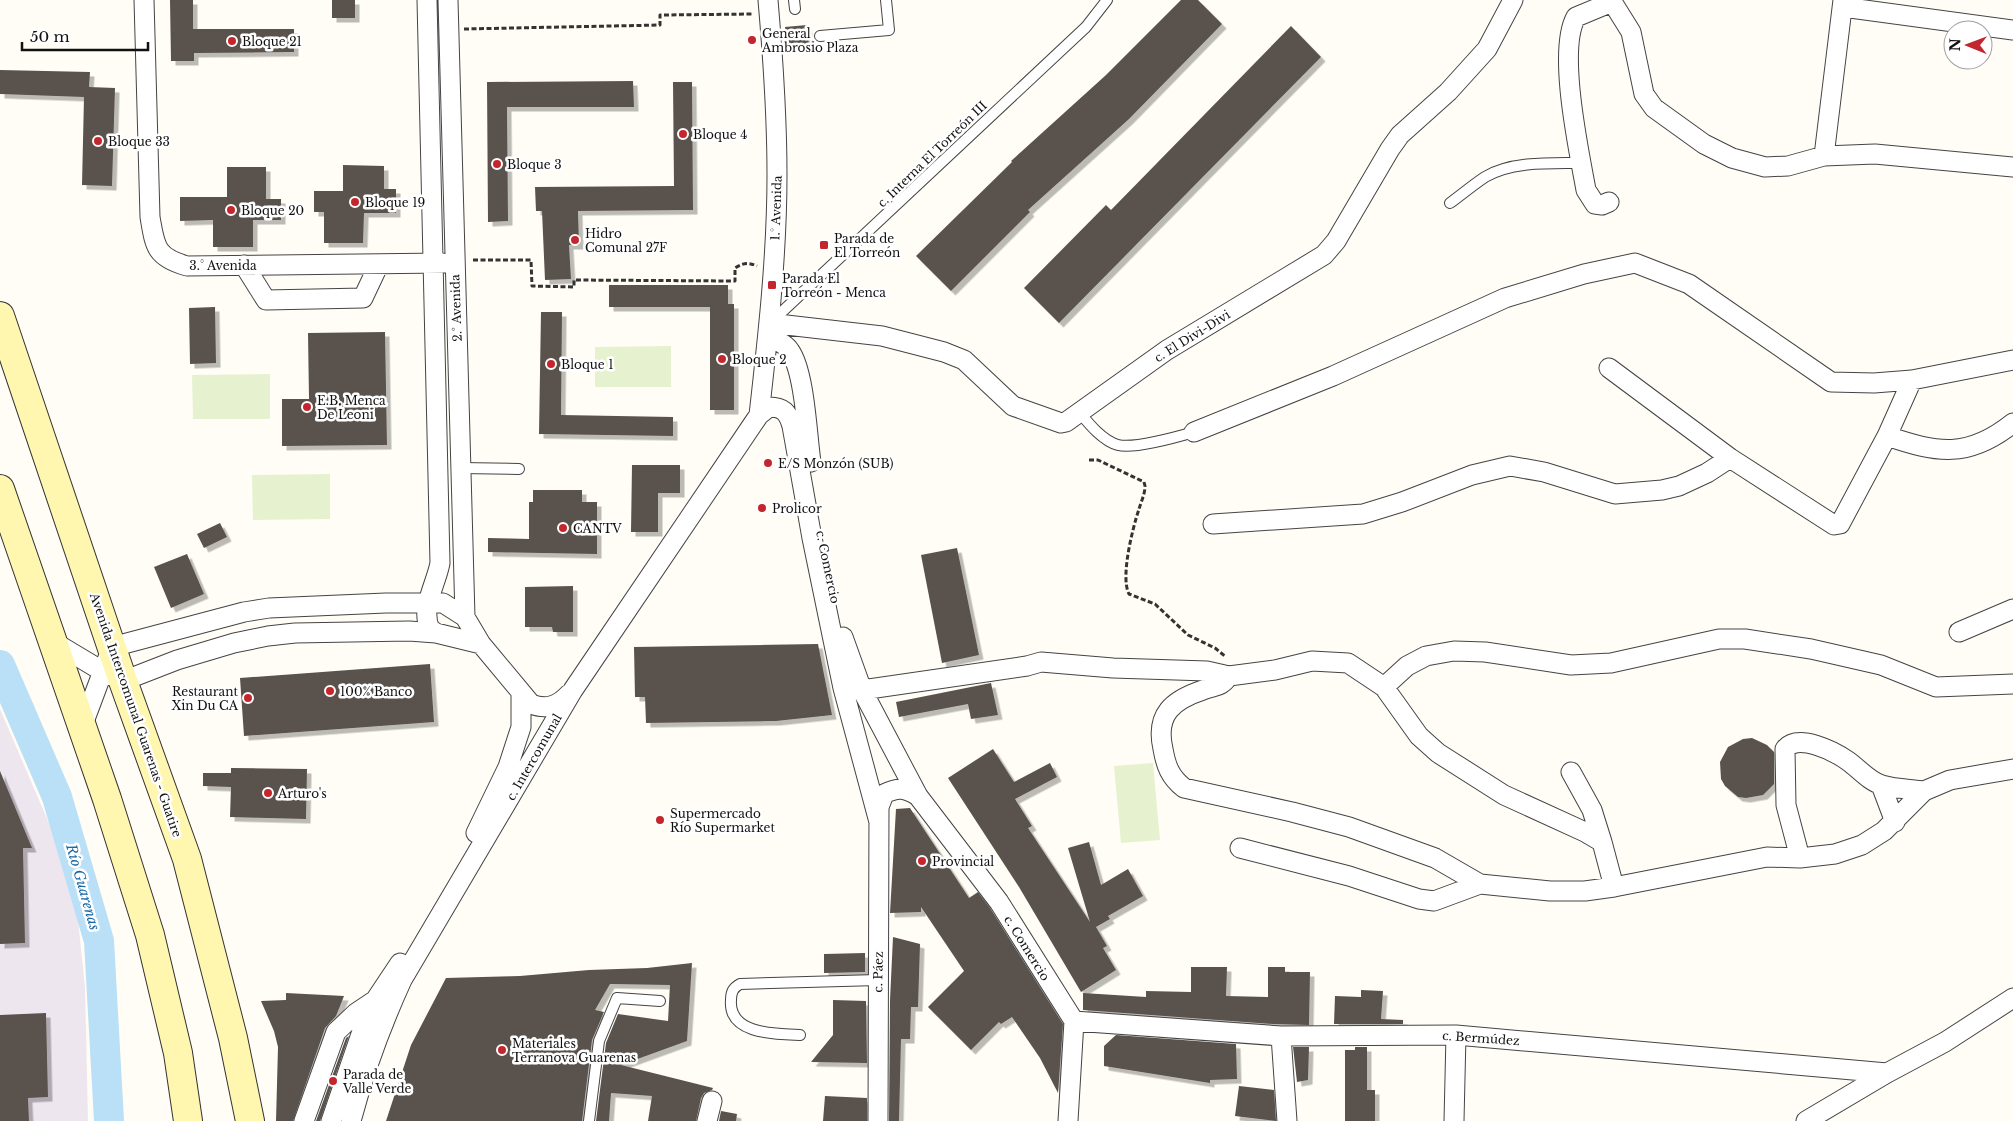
<svg xmlns="http://www.w3.org/2000/svg" width="2013" height="1121" font-family="'Libre Baskerville',serif">
<defs>
<filter id="shadow"><feDropShadow dx="4.5" dy="4.5" stdDeviation="0" flood-color="#0004"/></filter>
</defs>
<rect width="100%" height="100%" fill="#fffdf5"/>
<!-- industrial -->
<path fill="#eee6ef" d="M0,709L60,849L78,920L85,987L88,1121H0Z"/>
<!-- pitch -->
<path fill="#e6f2cf" d="M671,346V387H595V347Z
M270,374V419H193L192,375Z
M330,474V519L253,520L252,475Z
M1153,763L1160,840L1121,843L1114,766Z"/>
<g fill="none" stroke-linecap="round" stroke-linejoin="round">
<!-- river -->
<path stroke="#b9e0f7" stroke-width="30" d="M0,665L57,797L99,941L109,1121"/>
</g>
<!-- building -->
<path fill="#5a524d" filter="url(#shadow)" d="M170,0H193V29H294V52L194,53V61H171Z
M332,0H355V18H332Z
M1181,0H1198L1222,24L1129,119L1028,210L1030,212L951,291L916,256L1012,162L1011,161L1106,75Z
M807,25L809,46L786,48L785,27Z
M1291,26L1321,57L1059,323L1024,288L1106,205L1111,210Z
M0,70L90,72L89,87L115,88L112,186L82,185L84,97L0,94Z
M633,81L634,107H507L508,221L488,222L487,82Z
M673,82H692L693,210L578,211L579,245H569L571,279L545,280L542,211H536L535,187L674,186Z
M343,165L384,166V189H396V213H364L363,243H324V212H314V191H343Z
M227,167H266V199H281V220H253V247H213V220L180,221V197H227Z
M609,285H728V304H734V410H710V307H609Z
M215,307L216,363L190,364L189,308Z
M541,312H562L561,415L673,417V436L539,434Z
M385,332L387,445L282,446V399H309L308,333Z
M632,465H680V493H658V532H631Z
M533,490H582V502H597V554L488,552V538L529,539V502H533Z
M220,523L227,537L204,548L197,534Z
M957,548L979,655L942,663L921,555Z
M187,554L204,594L171,608L154,567Z
M573,586V632H553L552,627H525V587Z
M818,644L832,715L776,721L646,723L645,697H635L634,647Z
M430,664L434,722L244,736L240,678Z
M991,683L998,715L971,719L968,704L899,717L896,702Z
M1752,738L1767,745L1774,752V784L1763,795L1746,798L1738,797L1725,786L1721,779L1720,762L1728,747L1743,739Z
M993,749L1014,782L1050,763L1057,777L1015,799L1032,826L1028,828L1090,922L1068,848L1089,842L1101,885L1128,869L1143,896L1108,916L1110,919L1096,927L1107,946L1103,948L1116,970L1081,992L1019,887L948,778Z
M231,768L307,769L306,819L230,817L231,787L203,786V773H231Z
M0,771L32,848H23L25,943L0,944Z
M910,808L969,898L978,892L990,908L1063,1024L1058,1093L1040,1058L1012,1017L1001,1024L999,1022L971,1050L928,1007L964,971L921,907V912L890,913L896,809Z
M893,937L920,944L918,1007H911L910,1039H901L899,1121H889L890,1000Z
M865,953V972L824,973V954Z
M692,963L687,1041L621,1065L713,1088L712,1090L704,1093L701,1098L696,1121H648L652,1096L611,1093L609,1121H596L606,1043L618,1014L668,1021L670,985L610,984L595,1010L604,1012L592,1040L582,1121H386L411,1045L446,978L520,976L589,970L647,968Z
M1191,967H1227L1226,996L1268,997V967H1285V972H1310L1309,1025L1273,1024L1083,1010V993L1146,997V991L1191,992Z
M1361,990L1383,991L1381,1019L1403,1020V1024H1334L1335,996L1361,997Z
M286,993L344,996L336,1016L325,1028L293,1121H276L278,1047L274,1031L261,1001L286,1000Z
M833,1000L866,1001L867,1063L811,1062L833,1035Z
M46,1013L48,1097L28,1098L29,1121H0V1015Z
M1116,1035L1236,1044L1237,1079L1210,1080V1083L1104,1066V1046Z
M349,1036L320,1121H316L346,1038Z
M1293,1047H1309L1308,1080L1297,1082Z
M1355,1047H1367V1090H1375V1121H1345V1050H1355Z
M1239,1086L1274,1090L1276,1121L1235,1116Z
M825,1096L867,1098V1121H823Z
M721,1111L737,1114L736,1121H719Z"/>
<g fill="none" stroke-linecap="round" stroke-linejoin="round">
<!-- service casing -->
<g stroke="#444" stroke-width="12">
<path id="service" d="M794,0L795,9
M820,36L889,30L886,0
M1450,203C1461,195 1473,185 1485,177C1511,161 1552,163 1581,163
M770,323L1086,27L1107,0
M1080,413C1089,424 1103,441 1118,445C1133,449 1177,437 1194,432
M460,468L519,469
M800,1035C777,1034 728,1035 731,1000C731,992 733,988 740,984L878,980
M589,1121L599,1041L617,998L660,1001"/>
</g>
<!-- minor casing -->
<g stroke="#444" stroke-width="21">
<path id="minor" d="M144,0L150,217C155,246 155,257 187,266L443,263
M427,0L440,563C436,585 420,608 430,629L436,633
M448,0L465,617
M1611,0L1631,32L1644,94L1654,108L1704,144L1732,158L1765,167L1788,166L1824,156L1875,154L2013,167
M1843,7L2013,30
M1824,156L1843,0
M1609,202L1602,205L1595,204L1586,190C1579,151 1557,50 1576,17L1612,2
M244,265L266,300L363,298L379,264
M769,323L882,336L944,352L964,360L1013,406L1061,423L1066,422L1167,350L1324,255L1336,241L1390,149L1400,135L1448,92L1487,49L1513,0
M768,338C776,340 785,343 790,351C805,373 807,435 811,462
M1609,368L1730,458L1834,525L1840,524L1887,436L1912,380
M759,415C768,336 777,255 777,175C777,117 773,58 768,0
M1194,432L1333,376L1505,298L1584,274L1635,263L1689,284L1831,382L1874,383L1912,380L2013,360
M1887,436C1937,453 1968,459 2013,423
M1213,524L1363,514L1402,502L1472,475L1510,466L1544,472L1615,494L1662,490L1679,486L1707,473L1730,458
M1959,632L2013,609
M843,637L862,690L918,796
M52,641L102,671L123,681L177,660L234,643L268,636L295,633L409,631L436,633L481,644
M1229,676C1220,688 1216,685 1203,690C1173,700 1155,714 1163,749C1166,766 1170,777 1184,788L1292,812L1349,827L1435,858L1480,884L1550,891H1585L1614,887L1767,857L1800,858L1835,854L1862,845L1884,831L1924,791L1950,780L2013,769
M1384,687L1407,666L1426,656L1454,651L1485,652L1571,665L1611,663L1719,639H1745L1811,649L1881,665L1936,687L2013,684
M862,690L1027,666L1041,662L1113,668L1207,671L1229,676L1275,670L1312,661L1348,663L1384,687L1419,736L1438,753L1504,795L1585,832L1602,842L1614,887
M82,727L112,647L244,612L269,608L386,603H443L465,617L481,644L531,704C546,710 558,706 569,694
M1571,772L1592,810L1602,842
M1881,785L1895,822
M476,833L508,767L521,727V694
M1240,848L1349,876L1419,899L1434,901L1480,884
M1800,858L1786,805L1785,749C1798,733 1834,751 1848,761C1858,768 1870,782 1882,785C1895,789 1911,789 1924,791
M1074,1021L1281,1036L1456,1035L1887,1073
M1281,1036L1287,1121
M304,1121L336,1032L356,1013L374,1001
M331,1121L370,1008L400,963
M351,1121C364,1072 381,1026 402,980L573,690L759,415L769,407C783,407 788,412 792,426L812,538L843,688L879,822
M707,1121L712,1101
M878,1121L879,807L884,794C898,787 905,788 918,796L999,902L1074,1021L1068,1121
M1454,1121L1456,1035
M1806,1121L1887,1073L1945,1042L2013,998"/>
</g>
<!-- secondary casing -->
<g stroke="#333" stroke-width="30">
<path id="secondary" d="M0,316L123,681L187,859L233,1038L250,1121
M0,489L107,799L150,935L178,1053L188,1121"/>
</g>
<!-- path -->
<path stroke="#333" stroke-width="3" stroke-dasharray="5 2.5" stroke-linecap="butt" d="M464,29L660,25V15L754,14
M473,260H531L532,286L574,287V280L735,281V268C743,263 748,262 757,266
M1089,460H1098L1144,482L1145,486C1145,494 1141,502 1139,509C1133,527 1120,577 1129,594L1155,604L1188,635L1215,648L1226,657"/>
<!-- service -->
<use href="#service" stroke="#fff" stroke-width="10"/>
<!-- minor -->
<use href="#minor" stroke="#fff" stroke-width="19"/>
<!-- secondary -->
<use href="#secondary" stroke="#fff6b0" stroke-width="28"/>
</g>
<!-- markers -->
<g fill="#c4262e" stroke="#fff" stroke-width="2">
<circle cx="752" cy="40" r="5"/>
<circle cx="232" cy="41" r="5"/>
<circle cx="683" cy="134" r="5"/>
<circle cx="98" cy="141" r="5"/>
<circle cx="497" cy="164" r="5"/>
<circle cx="355" cy="202" r="5"/>
<circle cx="231" cy="210" r="5"/>
<circle cx="575" cy="240" r="5"/>
<rect x="819" y="240" width="10" height="10" rx="2.5"/>
<rect x="767" y="280" width="10" height="10" rx="2.5"/>
<circle cx="722" cy="359" r="5"/>
<circle cx="551" cy="364" r="5"/>
<circle cx="307" cy="407" r="5"/>
<circle cx="768" cy="463" r="5"/>
<circle cx="762" cy="508" r="5"/>
<circle cx="563" cy="528" r="5"/>
<circle cx="330" cy="691" r="5"/>
<circle cx="248" cy="698" r="5"/>
<circle cx="268" cy="793" r="5"/>
<circle cx="660" cy="820" r="5"/>
<circle cx="922" cy="861" r="5"/>
<circle cx="502" cy="1050" r="5"/>
<circle cx="333" cy="1081" r="5"/>
</g>
<g text-anchor="middle" dominant-baseline="central" stroke-width="5" stroke-linejoin="round" paint-order="stroke">
<!-- poi labels -->
<g font-size="12" fill="#111" stroke="#fff" text-anchor="start">
<text x="762" y="33">General<tspan x="762" dy="14">Ambrosio Plaza</tspan></text>
<text x="242" y="41">Bloque 21</text>
<text x="693" y="134">Bloque 4</text>
<text x="108" y="141">Bloque 33</text>
<text x="507" y="164">Bloque 3</text>
<text x="365" y="202">Bloque 19</text>
<text x="241" y="210">Bloque 20</text>
<text x="585" y="233">Hidro<tspan x="585" dy="14">Comunal 27F</tspan></text>
<text x="834" y="238">Parada de<tspan x="834" dy="14">El Torreón</tspan></text>
<text x="782" y="278">Parada El<tspan x="782" dy="14">Torreón - Menca</tspan></text>
<text x="732" y="359">Bloque 2</text>
<text x="561" y="364">Bloque 1</text>
<text x="317" y="400">E.B. Menca<tspan x="317" dy="14">De Leoni</tspan></text>
<text x="778" y="463">E/S Monzón (SUB)</text>
<text x="772" y="508">Prolicor</text>
<text x="573" y="528">CANTV</text>
<text x="238" y="691" text-anchor="end">Restaurant<tspan x="238" dy="14">Xin Du CA</tspan></text>
<text x="340" y="691">100% Banco</text>
<text x="278" y="793">Arturo's</text>
<text x="670" y="813">Supermercado<tspan x="670" dy="14">Río Supermarket</tspan></text>
<text x="932" y="861">Provincial</text>
<text x="512" y="1043">Materiales<tspan x="512" dy="14">Terranova Guarenas</tspan></text>
<text x="343" y="1074">Parada de<tspan x="343" dy="14">Valle Verde</tspan></text>
</g>
<!-- street labels -->
<g font-size="12" fill="#111" stroke="#fff">
<text transform="translate(932 154) rotate(-44)">c. Interna El Torreón III</text>
<text transform="translate(776 208) rotate(-88)">1.° Avenida</text>
<text x="223" y="265">3.° Avenida</text>
<text transform="translate(456 308) rotate(-92)">2.° Avenida</text>
<text transform="translate(1192 336) rotate(-32)">c. El Divi-Divi</text>
<text transform="translate(828 567) rotate(78)">c. Comercio</text>
<text transform="translate(136 715) rotate(71)">Avenida Intercomunal Guarenas - Guatire</text>
<text transform="translate(534 757) rotate(-60)">c. Intercomunal</text>
<text transform="translate(1027 948) rotate(58)">c. Comercio</text>
<text transform="translate(878 972) rotate(-89)">c. Páez</text>
<text transform="translate(1481 1038) rotate(4)">c. Bermúdez</text>
</g>
<!-- water labels -->
<g font-size="14" font-style="italic" fill="#1768a6" stroke="#fff">
<text transform="translate(83 887) rotate(74)">Río Guarenas</text>
</g>
</g>
<!-- north arrow -->
<g transform="translate(1968 45) rotate(271)"><circle r="24" fill="#ffffff" stroke="#a0a0a0"/>
<path d="M0-4L9 19L0 12L-9 19Z" fill="#c4262e"/>
<text y="-8" font-size="14" font-weight="bold" text-anchor="middle" fill="#111111">N</text>
</g>
<!-- scale -->
<path d="M22 42v8h126v-8" fill="none" stroke="#111111" stroke-width="2.5"/>
<text x="30" y="42" font-size="15" fill="#111111" stroke="#ffffff" stroke-width="4" paint-order="stroke">50 m</text>
</svg>
